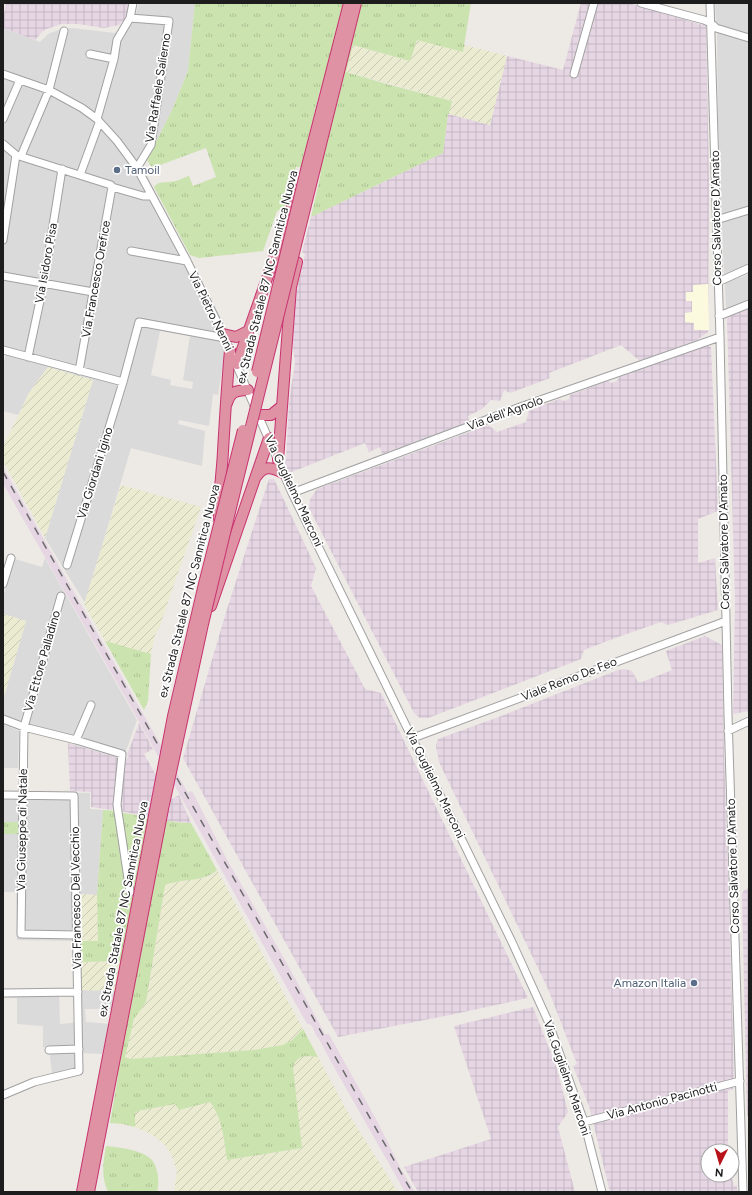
<svg xmlns="http://www.w3.org/2000/svg" width="752" height="1195" font-family="Figtree,sans-serif">
<defs>
<pattern id="industrial-grid" width="8" height="8" patternUnits="userSpaceOnUse"><rect width="8" height="8" fill="#e6d6e4"/><path d="M0 4h8M4 0v8" fill="none" stroke="#c5b7c3"/></pattern>
<pattern id="farmland-furrows" width="10" height="10" patternUnits="userSpaceOnUse"><rect width="10" height="10" fill="#eaebd0"/><path d="M-1 1l2-2M0 10L10 0M9 11l2-2" fill="none" stroke="#c8c9b2"/></pattern>
<pattern id="grass-tufts" width="24" height="20" patternUnits="userSpaceOnUse"><rect width="24" height="20" fill="#cbe3ae"/><path d="M3 7l-1-3M5 7V3M7 7l1-3M15 17l-1-3M17 17v-4M19 17l1-3" fill="none" stroke="#aec295"/></pattern>
</defs>
<rect width="100%" height="100%" fill="#ede9e4"/>
<!-- residential -->
<path fill="#dbdada" fill-rule="evenodd" d="M139,3H195L188,71L172,110L143,168L228,332L218,395L213,394L209,426L179,420L178,424L205,431L202,466L131,448L85,603L45,538L93,380L48,367L29,393L18,415L3,411V364L6,355L3,354V28L40,42L48,34L61,29L72,28L115,33L132,22L138,8ZM160,331L190,336L183,380L193,382L192,389L170,385L171,380L151,375Z
M715,3H749V35L716,25Z
M717,32L749,41V265L724,274L718,122Z
M749,274V299L726,308L725,283Z
M45,558L137,720L125,754L3,717V700L26,621L3,614V597L15,559L42,567Z
M3,724L19,731L18,768H3Z
M3,792L90,793V809L103,810L97,895L79,894V941L17,940L16,892H3V834H18V822H3Z
M3,990H59L60,1024L82,1022L79,990L115,991L114,1009H85L86,1022L110,1024L102,1054L81,1053L82,1075L53,1082L49,1048L43,1047V1026L17,1024V998L3,997Z"/>
<!-- industrial -->
<path fill="url(#industrial-grid)" d="M6,3H129L128,12L124,20L119,25L104,28L78,24H61L44,30L35,40L3,28V19Z
M581,3H629L706,26L709,183L708,332L697,340L640,361L621,345L549,373L550,378L510,393L504,390L500,401L491,400L482,409L468,416L469,422L382,454L380,447L369,452L365,443L289,473L284,463L286,460L289,402L295,363L292,340L293,307L305,254L302,252L311,217L443,153L448,114L490,125L507,56L563,70Z
M749,308V711L733,714L735,600L727,318Z
M706,345L711,347L718,511L698,519V563L715,558L718,610L668,625L661,622L618,637L584,650L581,659L428,718H420L414,713L309,508L310,499L317,489L488,425L497,432L526,422L529,411L559,399L564,401L569,399L570,395L608,381L612,383L617,381L619,377Z
M269,479H274L316,568L311,586L365,689L381,693L528,998L450,1015L338,1037L183,758L227,609Z
M705,636L722,645L724,754L729,898L734,1077L733,1089L728,1091V1151H708V1175H729V1179L732,1178L734,1186L737,1185V1192H610L589,1106L573,1066L577,1064L548,989L439,762L436,746L438,739L496,718L618,670L625,669L632,671L638,682H642L672,670L666,651Z
M139,723L153,749L144,754L170,800L179,795L191,823L166,821L121,811V806L123,803L121,800L125,761L129,756L127,755Z
M68,743L119,758L115,802L112,810L91,807V792L70,791Z
M749,888V1117L747,1115L742,894L744,890Z
M533,1007L557,1069L568,1112L558,1127L575,1192H418L404,1167L491,1139L454,1026Z"/>
<!-- education -->
<path fill="#fcfade" d="M708,284L709,330H694V323L685,322V313L692,312V301H686V292H693V285Z"/>
<!-- railway -->
<path fill="#e6d6e4" d="M3,467L188,793L192,791L226,858L285,960L325,1034H329L377,1121L401,1169L415,1192H405L330,1060L318,1037H317L312,1026L309,1024H307L132,709L10,496L3,483Z"/>
<!-- farmland -->
<path fill="url(#farmland-furrows)" d="M417,40L463,52L464,45L507,56L490,125L449,114L452,101L346,72L353,45L410,61Z
M48,367L93,380L45,538L3,461V447L29,393Z
M121,485L201,507L159,628L155,635L151,654L105,641L84,604Z
M3,614L26,621L3,700Z
M217,870L303,1029L292,1040L283,1045L254,1050L130,1059L125,1057L134,1018L146,1002L165,885L173,882L205,878L212,875Z
M79,894L97,895L98,941H79Z
M122,961L115,991L81,990L80,962Z
M309,1056L318,1057L348,1113L398,1192H174L177,1171L171,1154L164,1144L151,1134L135,1127V1114L138,1111L175,1104L179,1110L210,1102L214,1107L222,1126L227,1160L302,1148L293,1067L295,1060L300,1057Z"/>
<!-- grass -->
<path fill="url(#grass-tufts)" d="M195,3H344L323,90H320L301,167H296L286,210H279L277,211L263,251L199,258L190,255L154,187C159,181 162,183 169,182C176,182 183,178 189,176L193,186L216,177L206,148L152,168L147,160L172,110L188,71Z
M361,3H471L463,52L417,40L410,61L353,45L346,72L390,85L452,101L449,114H448L443,153L311,217L321,173L319,172Z
M105,641L151,654L148,701L144,710Z
M103,810L121,811L123,813C146,816 168,823 191,823L217,870C204,883 181,878 165,885L146,1002L134,1019L125,1057L130,1059L254,1050L283,1045L292,1040L303,1029L318,1057C305,1056 298,1054 293,1067L302,1148L227,1160C224,1140 223,1119 210,1102L179,1110L175,1104L138,1111L135,1114V1127L123,1124L110,1123L118,1076L122,961L80,962L79,941H98L97,895Z
M3,822H18V834H3Z
M106,1146C118,1147 142,1150 151,1159C158,1166 160,1183 157,1192H108C101,1177 103,1162 106,1146Z"/>
<g fill="none" stroke-linecap="round" stroke-linejoin="round">
<!-- minor casing -->
<g stroke="#a1a1a1" stroke-width="9">
<path id="minor" d="M641,3L704,20L711,23L716,28L749,38
M710,3L720,337L728,715L743,1192
M130,18L169,21L151,145L137,168
M90,54L114,59
M3,74L49,90L82,108L97,119L117,141L137,168L187,261L223,334L292,493L511,940L548,1021L584,1122L602,1192
M574,74L594,3
M3,119L20,80
M97,119L114,59L117,40L130,18L133,3
M3,144L16,155L111,185L112,187L143,196H152
M21,156L49,90L64,31
M80,175L99,123
M716,220L749,210
M3,240L16,155
M131,251L187,261
M3,276L93,292
M718,282L749,268
M719,316L749,304
M3,350L123,382
M28,357L44,282L62,169
M79,371L112,187
M292,493L523,406L720,337
M67,565L123,382L139,322L225,338
M3,584L11,558
M61,596L24,727L21,934L77,935
M3,719L24,727L76,740L122,754L117,805L130,892
M728,731L749,721
M413,738L726,621
M76,740L91,705
M3,795L74,796L79,1071L34,1082L3,1095
M3,993L78,992
M49,1050L79,1049
M584,1122L740,1081"/>
</g>
<!-- highway casing -->
<g stroke="#c8336f" stroke-width="12">
<path id="highway" d="M223,334L236,337L248,331
M237,364L298,190
M227,403C231,391 235,391 248,390
M259,415H271L282,406
M278,460L291,287L297,262
M256,477C264,465 271,467 283,473
M219,519C218,496 222,474 223,451C225,417 227,384 230,350
M211,606L269,438
M82,1192L130,942
M89,1192L137,944"/>
</g>
<!-- minor -->
<use href="#minor" stroke="#fff" stroke-width="7"/>
<!-- highway -->
<use href="#highway" stroke="#de92a4" stroke-width="10"/>
<!-- rail -->
<path stroke="#6b6b6b" stroke-width="1.5" stroke-dasharray="8 8" stroke-linecap="butt" d="M3,472L412,1192"/>
<!-- highway-bridge casing -->
<g stroke="#c8336f" stroke-width="12" stroke-linecap="butt">
<path id="highway-bridge" d="M257,372L306,170L349,3
M130,942L173,716L204,584L243,430
M137,944L163,809L203,624L236,487L356,3"/>
</g>
<!-- highway-bridge -->
<use href="#highway-bridge" stroke="#de92a4" stroke-width="10"/>
</g>
<!-- markers -->
<g fill="#5c6f8a" stroke="#fff" stroke-width="1.5">
<circle cx="117" cy="170" r="4"/>
<circle cx="694" cy="983" r="4"/>
</g>
<g text-anchor="middle" dominant-baseline="central" stroke-width="3.5" stroke-linejoin="round" paint-order="stroke">
<!-- street labels -->
<g font-size="12" fill="#1d1d1d" stroke="#fff">
<text transform="translate(158 88) rotate(-81)">Via Raffaele Salierno</text>
<text transform="translate(716 218) rotate(-91)">Corso Salvatore D'Amato</text>
<text transform="translate(46 263) rotate(-80)">Via Isidoro Pisa</text>
<text transform="translate(267 277) rotate(-76)">ex Strada Statale 87 NC Sannitica Nuova</text>
<text transform="translate(96 279) rotate(-80)">Via Francesco Orefice</text>
<text transform="translate(211 311) rotate(64)">Via Pietro Nenni</text>
<text transform="translate(505 413) rotate(-20)">Via dell'Agnolo</text>
<text transform="translate(95 473) rotate(-73)">Via Giordani Igino</text>
<text transform="translate(294 491) rotate(65)">Via Guglielmo Marconi</text>
<text transform="translate(724 542) rotate(-91)">Corso Salvatore D'Amato</text>
<text transform="translate(189 591) rotate(-76)">ex Strada Statale 87 NC Sannitica Nuova</text>
<text transform="translate(42 661) rotate(-74)">Via Ettore Palladino</text>
<text transform="translate(569 679) rotate(-21)">Viale Remo De Feo</text>
<text transform="translate(435 783) rotate(64)">Via Guglielmo Marconi</text>
<text transform="translate(22 830) rotate(-89)">Via Giuseppe di Natale</text>
<text transform="translate(733 866) rotate(-92)">Corso Salvatore D'Amato</text>
<text transform="translate(76 898) rotate(-91)">Via Francesco Del Vecchio</text>
<text transform="translate(123 909) rotate(-79)">ex Strada Statale 87 NC Sannitica Nuova</text>
<text transform="translate(567 1078) rotate(71)">Via Guglielmo Marconi</text>
<text transform="translate(662 1101) rotate(-15)">Via Antonio Pacinotti</text>
</g>
<!-- service labels -->
<g font-size="12" fill="#4e5e75" stroke="#fff" text-anchor="start">
<text x="125" y="170">Tamoil</text>
<text x="686" y="983" text-anchor="end">Amazon Italia</text>
</g>
</g>
<!-- border -->
<rect width="752" height="1195" fill="none" stroke="#1d1d1d" stroke-width="8"/>
<!-- north arrow -->
<g transform="translate(720 1163) rotate(185)"><circle r="19" fill="#ffffff" stroke="#a5a5a5"/>
<path d="M0-3L7 15L0 10L-7 15Z" fill="#b8121b"/>
<text y="-6" font-size="11" font-weight="bold" text-anchor="middle" fill="#1d1d1d">N</text>
</g>
</svg>
